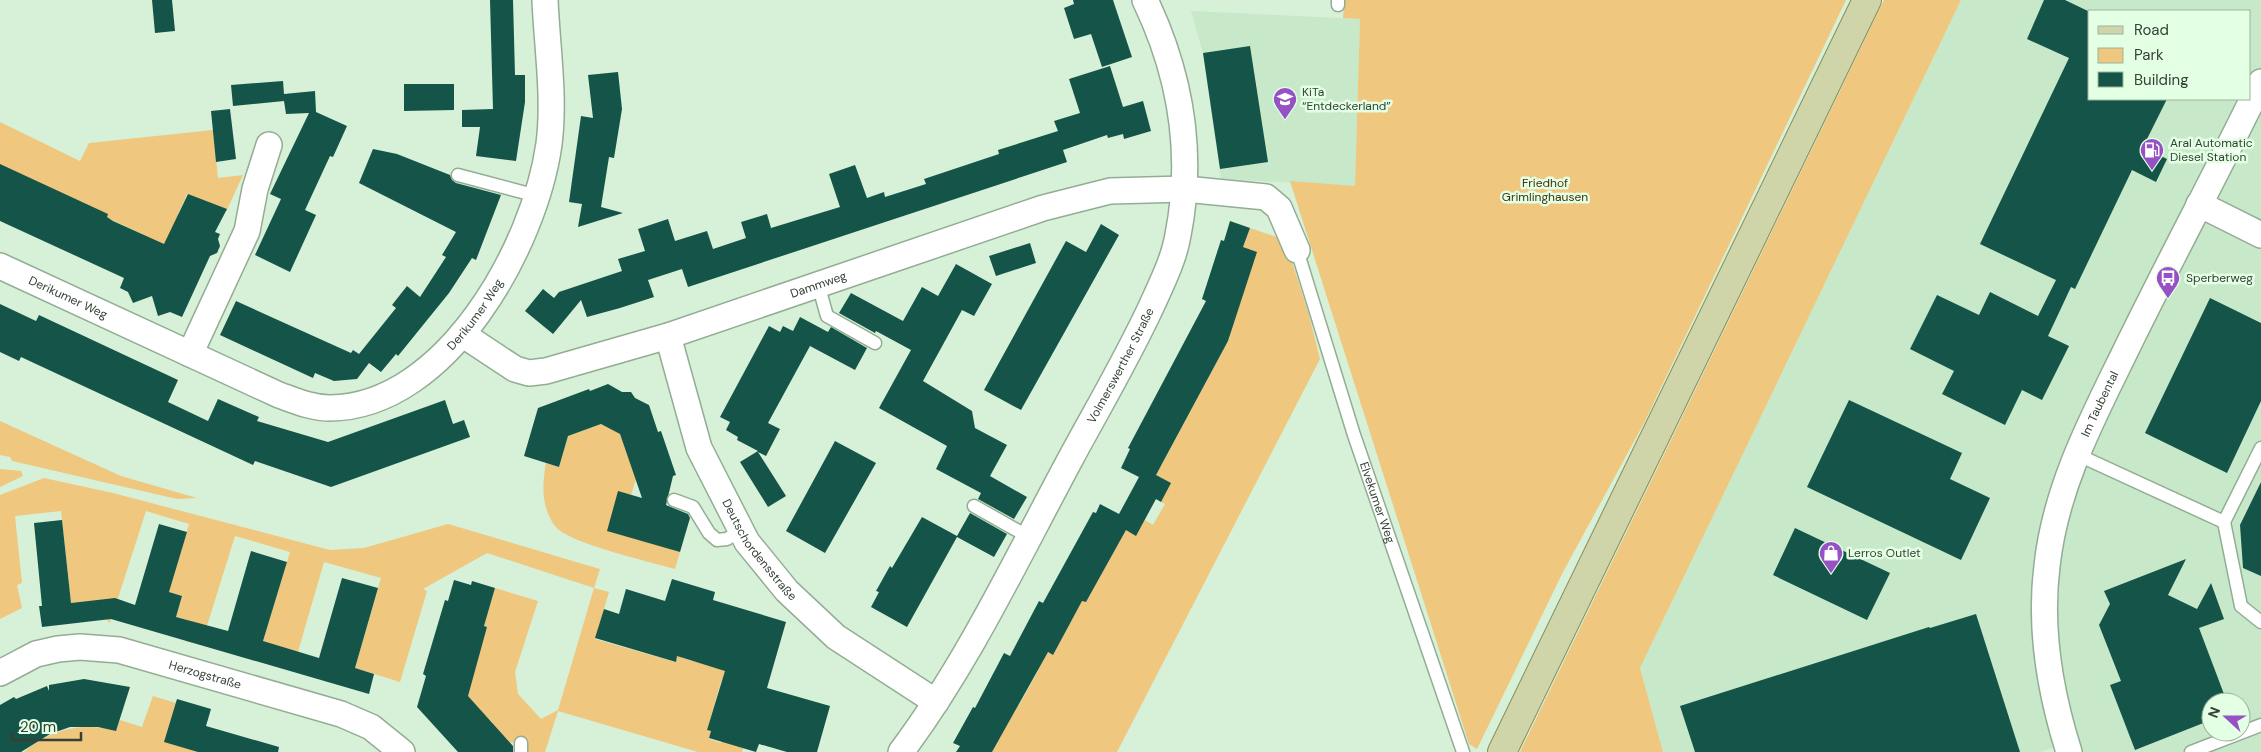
<svg xmlns="http://www.w3.org/2000/svg" width="2261" height="752" font-family="'DM Sans',sans-serif">
<rect width="100%" height="100%" fill="#d6f1d7"/>
<!-- built -->
<path fill="#c7e8c9" fill-rule="evenodd" d="M1961,0H2261V752H2082L2077,740L2040,752H1663L1640,668ZM2090,11H2250V99H2090ZM2211,702H2241V732H2211Z
M1191,11L1360,19L1355,186L1221,179L1203,53Z"/>
<!-- green -->
<path fill="#efc77f" d="M1344,0H1846L1644,423L1563,572L1477,749L1469,744L1290,181L1355,186L1360,19L1343,18Z
M1884,0H1961L1640,668L1663,752H1520Z
M0,122L80,161L89,143L213,130L218,178L243,175L226,212L187,194L178,214L187,219L162,264L144,235L0,167Z
M1250,228L1285,240L1309,315L1320,359L1117,752H992L1009,702L1018,707L1038,671L1031,667L1041,649L1053,655L1074,596L1086,602L1126,529L1136,535L1145,520L1153,525L1165,504L1161,502L1144,469L1161,466L1230,337L1217,330L1256,252L1243,247Z
M0,421L121,476L197,498L177,499L12,461L10,457L0,455Z
M602,424L620,434L636,479L631,495L662,546L680,552L675,569C651,562 567,543 555,526C541,507 542,485 546,463L559,467L568,436Z
M0,469L21,471L23,476L0,487Z
M44,478L113,493L330,550L364,548L448,524L600,569L594,588L609,592L595,639L675,662L680,648L684,649L682,658L695,662L732,660L721,682L707,730L711,731L709,739L721,743L724,735L746,740L742,752H698L558,711L545,752H527L525,740L510,743L506,738L503,740L490,726L493,723L463,696L487,627L484,626L495,588L538,601L515,672L518,694L541,719L558,710L594,588L487,553L423,589L427,591L400,682L355,668L381,578L324,562L295,662L263,641L290,552L235,536L201,645L185,641L191,621L176,617L182,596L169,592L189,524L146,511L110,623L107,620L104,600L71,603L61,511L15,516L22,583L17,585L22,608L0,619V495Z
M153,696L176,703L198,752H24C52,728 81,723 116,730L120,720L142,727Z"/>
<!-- building -->
<path fill="#155449" d="M152,0H172L175,31L155,33Z
M490,0H513L515,75H525V102L516,161L476,156L480,127H462V110L493,109Z
M1073,0H1113L1132,57L1102,67L1091,34L1074,39L1064,8L1074,4Z
M2044,0H2065L2090,12V99H2167L2143,147L2167,159L2156,182L2132,170L2075,289L2071,287L2048,336L2069,346L2042,400L2022,390L2005,425L1942,394L1954,371L1910,349L1937,295L1979,315L1990,292L2038,316L2056,280L1980,244L2069,58L2027,39Z
M1250,46L1268,162L1220,169L1203,53Z
M1110,66L1123,107L1143,101L1151,131L1124,139L1123,134L1108,138L1107,135L1063,150L1067,162L688,287L682,269L648,280L654,297L620,308L587,317L581,300L553,334L525,311L543,289L554,298L559,292L622,271L618,259L645,251L638,229L668,219L675,241L707,231L713,249L746,238L741,222L767,214L771,228L840,207L829,174L855,165L867,198L884,192L885,197L926,184L924,179L999,154L998,150L1058,131L1054,121L1080,113L1069,79Z
M618,72L622,109L614,158L609,157L601,207L623,213L578,227L582,204L569,202L581,116L593,118L588,75Z
M283,81L284,94L315,91L316,112L347,126L333,157L330,156L305,210L316,215L290,272L255,255L281,199L270,194L309,113L286,114L284,101L233,106L231,85Z
M404,84H454V110L404,111Z
M230,109L236,159L216,162L211,111Z
M373,149L397,154L450,175L452,180L456,183L501,195L476,260L472,258L449,293L398,356L396,354L381,372L369,363L357,379L334,381L315,373L313,378L220,335L236,301L351,353L353,350L359,354L396,308L392,305L407,286L420,297L446,257L442,255L456,232L359,183Z
M0,164L108,214L107,217L113,221L164,244L188,194L227,209L215,232L220,234L218,239L220,246L217,253L210,256L182,317L170,312L158,316L152,296L133,303L128,292L120,288L124,278L0,221Z
M1230,221L1250,228L1243,247L1257,252L1228,341L1156,475L1171,483L1161,502L1156,499L1136,536L1126,530L1086,602L1082,601L1053,655L1048,652L992,752H956L960,746L953,743L973,707L975,708L1004,653L1010,656L1039,601L1043,603L1093,512L1096,513L1100,504L1119,514L1139,477L1121,468L1130,449L1128,448L1206,301L1202,299L1221,240L1224,241Z
M1101,224L1119,235L1021,410L984,390L1066,241L1086,252Z
M1030,243L1036,263L996,276L989,256Z
M956,264L992,284L974,316L962,310L923,381L972,411L975,428L1007,445L990,476L1027,497L1014,519L978,499L981,493L936,469L947,446L879,408L911,350L876,331L875,333L839,313L851,293L903,321L922,287L938,296Z
M2210,298L2261,323V401L2227,473L2145,433Z
M0,304L36,321L39,315L178,380L168,402L208,421L218,399L259,417L257,421L328,442L445,400L453,424L464,420L470,437L331,487L255,461L253,465L21,357L19,361L0,352Z
M800,317L828,332L831,327L867,348L855,370L810,346L768,423L780,429L766,456L758,452L786,496L768,507L740,462L758,451L737,440L738,437L726,430L730,422L720,417L769,326L780,332L783,326L793,331Z
M608,384L622,392H631L635,398L649,405L658,432L661,431L676,475L673,476L666,505L688,514L690,518L680,552L607,531L618,491L642,498L620,434L601,424L568,436L559,467L524,456L538,408L589,389L590,391Z
M1849,400L1962,453L1950,479L1990,498L1961,560L1807,487Z
M835,441L876,463L825,553L786,531Z
M2261,482V576L2243,568L2240,525Z
M970,513L1007,534L994,557L957,537L907,627L871,607L879,592L876,591L890,566L892,568L922,517L957,536Z
M62,520L71,603L115,598L135,605L159,524L187,532L169,592L182,596L176,617L228,631L251,551L287,562L263,641L319,658L342,578L378,588L355,668L374,674L369,694L111,619L42,627L39,606H42L34,523Z
M1795,528L1890,573L1867,620L1773,575Z
M2186,559L2168,595L2197,609L2211,583L2224,619L2199,628L2227,702H2211V720L2135,750L2110,685L2121,681L2099,625L2110,604L2104,591Z
M672,579L715,592L713,600L786,622L767,688L830,706L817,752H787L759,744L756,752L709,738L711,731L707,730L725,671L677,656L676,662L595,638L604,609L619,614L626,589L665,601Z
M454,580L471,585L472,581L495,588L484,626L487,627L468,696L513,746V752H458L417,707L426,676L423,674L445,600L448,601Z
M1976,614L2020,752H1695L1680,706L1929,627L1930,628Z
M84,679L130,687L116,731L98,727H70L50,734L21,752H0V705L14,697L16,699L47,686L49,691V685Z
M177,699L211,709L206,726L279,747L278,752H198L164,742Z"/>
<g fill="none" stroke-linecap="round" stroke-linejoin="round">
<!-- service casing -->
<g stroke="#93ad94" stroke-width="15">
<g id="service">
<path d="M1338,5V0"/>
<path d="M458,175L537,196"/>
<path id="s1" d="M1297,250L1354,435L1463,752"/>
<path d="M818,284L827,316L875,343"/>
<path d="M2076,454L2224,522L2261,448"/>
<path d="M674,500L693,507L709,533L717,540L727,539L741,530"/>
<path d="M974,506L1029,537"/>
<path d="M2224,522L2241,606L2261,622"/>
<path d="M521,752V743"/>
<path d="M2191,752L2261,725"/>
</g>
</g>
<!-- minor casing -->
<g stroke="#93ad94" stroke-width="28">
<g id="minor">
<path d="M2199,204L2261,235"/>
<path id="s2" d="M0,266L279,395C296,401 312,408 330,408C447,407 535,245 549,144C555,97 547,47 545,0"/>
<path id="s3" d="M462,334L515,369L529,373L546,371L668,336L1043,208L1110,191L1185,189L1266,197L1279,208L1297,250"/>
<path id="s4" d="M668,336L699,448L747,542L787,591L836,637L936,702"/>
<path d="M190,354L247,231L255,189L269,145"/>
<path id="s5" d="M0,673L36,654L58,649L80,647L119,650L341,714L371,727L402,752"/>
<path id="s6" d="M901,752C969,661 1018,556 1072,456C1099,406 1128,357 1152,305C1162,283 1174,259 1178,235C1194,153 1181,75 1145,0"/>
<path id="s7" d="M2069,752C2050,692 2039,629 2047,566C2055,491 2089,425 2122,358C2167,265 2216,175 2261,82"/>
</g>
</g>
<!-- primary casing -->
<g stroke="#858d5c" stroke-width="30">
<path id="primary" d="M1502,752L1867,0"/>
</g>
<!-- service -->
<use href="#service" stroke="#fff" stroke-width="12"/>
<!-- minor -->
<use href="#minor" stroke="#fff" stroke-width="25"/>
<!-- primary -->
<use href="#primary" stroke="#d0d4a9" stroke-width="28"/>
</g>
<!-- icons -->
<defs>
<g id="school-pin" transform="scale(1.25)"><path d="M0 17L-7.5 6A9.5 9.5 0 1 1 7.5 6Z" fill="#9651c5" stroke="#e3ffe4"/><path d="M0-5L7-2L0 1L-7-2ZM-4 1L0 2.5L4 1V4Q0 6-4 4Z" fill="#fff"/></g>
<g id="fuel-pin" transform="scale(1.25)"><path d="M0 17L-7.5 6A9.5 9.5 0 1 1 7.5 6Z" fill="#9651c5" stroke="#e3ffe4"/><path d="M-5.5-6h7V0h2V4h1.3V-2.5L3-4.5l.8-.8L6-3V5H2.5V1h-1V6h-7ZM-4.2-4.7v3.2H.2V-4.7Z" fill="#fff"/></g>
<g id="bus-pin" transform="scale(1.25)"><path d="M0 17L-7.5 6A9.5 9.5 0 1 1 7.5 6Z" fill="#9651c5" stroke="#e3ffe4"/><path d="M-5-6H5V4H4V6H2V4H-2V6H-4V4H-5ZM-3.5-4V0h7V-4ZM-3.5 1.2v1.5H-2V1.2ZM2 1.2v1.5H3.5V1.2Z" fill="#fff"/></g>
<g id="shop-pin" transform="scale(1.25)"><path d="M0 17L-7.5 6A9.5 9.5 0 1 1 7.5 6Z" fill="#9651c5" stroke="#e3ffe4"/><path d="M-5-2.5h2.3a2.7 3.5 0 0 1 5.4 0H5L5.5 6h-11ZM-1.5-2.5h3a1.5 2.3 0 0 0-3 0Z" fill="#fff"/></g>
</defs>
<g fill-rule="evenodd">
<use href="#school-pin" x="1285" y="99"/>
<use href="#fuel-pin" x="2152" y="150"/>
<use href="#bus-pin" x="2168" y="278"/>
<use href="#shop-pin" x="1831" y="553"/>
</g>
<g text-anchor="middle" dominant-baseline="central" stroke-width="5" stroke-linejoin="round" paint-order="stroke">
<!-- poi labels -->
<g font-size="12" fill="#354036" stroke="#e3ffe4" text-anchor="start">
<text x="1302" y="92">KiTa<tspan x="1302" dy="14">“Entdeckerland”</tspan></text>
<text x="2170" y="143">Aral Automatic<tspan x="2170" dy="14">Diesel Station</tspan></text>
<text x="2186" y="278">Sperberweg</text>
<text x="1848" y="553">Lerros Outlet</text>
</g>
<!-- park labels -->
<g font-size="12" fill="#43310f" stroke="#e3ffe4">
<text x="1545" y="183">Friedhof<tspan x="1545" dy="14">Grimlinghausen</tspan></text>
</g>
<!-- street labels -->
<g font-size="12" fill="#354036" stroke="#e3ffe4">
<text stroke="none"><textPath href="#s3" startOffset="381">Dammweg</textPath></text>
<text stroke="none"><textPath href="#s2" startOffset="75">Derikumer Weg</textPath></text>
<text stroke="none"><textPath href="#s2" startOffset="540">Derikumer Weg</textPath></text>
<text stroke="none"><textPath href="#s6" startOffset="445">Volmerswerther Straße</textPath></text>
<text stroke="none"><textPath href="#s7" startOffset="360">Im Taubental</textPath></text>
<text stroke="none"><textPath href="#s1" startOffset="265">Elvekumer Weg</textPath></text>
<text stroke="none"><textPath href="#s4" startOffset="235">Deutschordensstraße</textPath></text>
<text stroke="none"><textPath href="#s5" startOffset="214">Herzogstraße</textPath></text>
</g>
</g>
<!-- legend -->
<rect x="2088" y="10" width="162" height="90" fill="#e3ffe4" stroke="#9db39e"/>
<rect x="2098" y="26" width="25" height="8" fill="#d0d4a9" stroke="#9db39e"/>
<text x="2134" y="35" font-size="15" fill="#354036">Road</text>
<rect x="2098" y="48" width="25" height="15" fill="#efc77f" stroke="#9db39e"/>
<text x="2134" y="60" font-size="15" fill="#354036">Park</text>
<rect x="2098" y="72" width="25" height="15" fill="#155449" stroke="#9db39e"/>
<text x="2134" y="85" font-size="15" fill="#354036">Building</text>
<!-- north arrow -->
<g transform="translate(2226 717) rotate(291)"><circle r="24" fill="#e3ffe4" stroke="#9db39e"/>
<path d="M0-4L9 19L0 12L-9 19Z" fill="#9651c5"/>
<text y="-8" font-size="14" font-weight="bold" text-anchor="middle" fill="#354036">N</text>
</g>
<!-- scale -->
<path d="M12 732v8h69v-8" fill="none" stroke="#354036" stroke-width="2.5"/>
<text x="20" y="732" font-size="15" fill="#354036" stroke="#e3ffe4" stroke-width="4" paint-order="stroke">20 m</text>
</svg>
